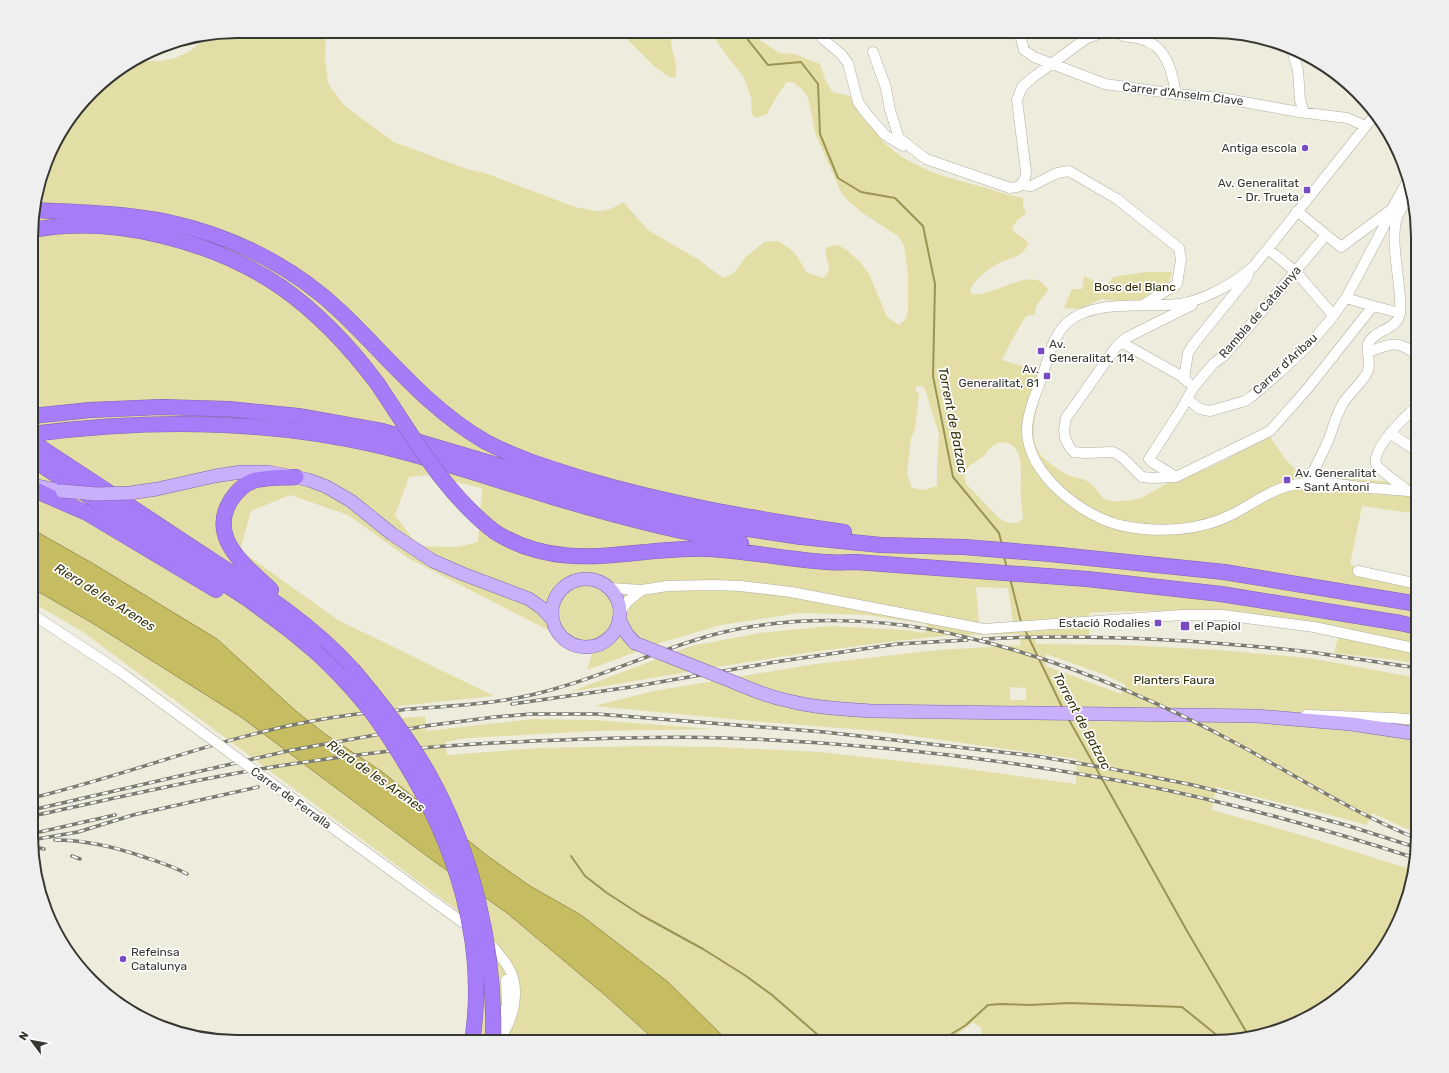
<svg xmlns="http://www.w3.org/2000/svg" width="1449" height="1073" font-family="Rubik,sans-serif">
<rect width="100%" height="100%" fill="#edecdd"/>
<!-- green -->
<path fill="#e3dea6" fill-rule="evenodd" d="M237,31H326L325,59L328,82L331,88L343,104L354,113L394,142L467,169L485,173L575,207C595,211 605,215 623,202L648,230L699,260L723,278L734,273L746,257L764,242L778,241L790,249L797,256L806,272L823,278C836,269 823,259 826,248L835,245L840,246L848,251L860,262L869,274L887,317L899,325L906,319L908,310V273L904,245L898,236L864,214L848,201L841,192L815,133L809,101L807,96L801,88L792,82H787L780,91L767,114L756,118L752,115L751,98L744,77L727,56L710,31H756L760,40L779,53L794,54L820,64L825,79L832,92L850,96C860,110 876,136 889,147C917,171 956,180 990,189C1002,193 1011,196 1023,198V206L1026,214L1017,220L1012,228L1014,232L1026,240L1028,244C1022,258 1009,258 997,264C987,270 975,279 970,290L972,294C994,298 1034,262 1048,290L1036,306L1035,315L1027,316L1024,319L1007,349L1002,360L1047,374C1041,398 1025,431 1040,454C1044,460 1058,469 1064,473C1071,478 1080,477 1087,481C1094,485 1097,491 1102,497C1109,505 1131,500 1141,498L1168,483L1209,468L1270,437L1286,460L1301,475L1418,484V514L1362,506L1350,564L1355,566L1354,572L1418,587V664L1396,660L1334,653L1340,630L1242,612L1198,610L1104,612L1089,613V635H1034L1036,644L1123,645L1218,650L1309,658L1418,678V834L1372,813L1367,825L1322,813L1216,787L1212,810L1298,834L1413,870L1402,915L1367,972L1303,1021L1252,1038L1212,1042H980L983,1040L981,1028L973,1022L948,1042H729L581,915L530,886L489,857L381,771L325,734L296,711L92,563L32,529L33,210L59,134L101,82L137,61H161L175,58L189,52L208,36ZM918,386H922L925,389L939,434L937,467V486L924,490L912,488L907,473L911,438L915,429L919,395L915,389ZM1003,442C1028,444 1019,482 1021,499C1021,505 1023,511 1023,518C1016,527 1006,523 998,517L966,484L964,476L969,466L984,456L990,448L996,444ZM426,475L482,488L478,542L458,547L418,546L395,515L409,477ZM290,495L348,515L408,558L552,632C561,649 574,653 592,654L587,670L663,642L721,625L799,613L867,615L927,624L925,633L904,630L831,626L760,633L691,646L570,692C693,671 819,648 944,636C968,634 994,635 1019,634L1021,645L938,650L815,664L654,691L594,706L741,720L877,731L1077,759L1076,784L954,767L820,752L719,747L646,746L539,748L447,755L445,742L467,738L595,731L713,729L594,720L532,719L426,731L425,716L402,718L398,706L494,696L338,620L240,550L251,511ZM976,587L1008,588L1013,622L988,626L979,624ZM1046,654L1105,675L1126,685L1121,694L1046,666ZM1010,687L1026,688V700H1010Z
M619,31H671C668,48 680,61 675,78L670,77L655,67Z
M1146,272H1172L1169,282L1140,300L1116,301L1101,299L1079,309L1064,308L1072,289H1082L1084,276L1106,287L1113,277Z
M32,588L94,624L241,717L431,859L507,913L606,996L657,1042H465L469,1018L468,970L463,919L457,910L83,632L32,602Z"/>
<!-- water -->
<path fill="#c6bc61" stroke="#9b9453" d="M32,529L92,563L217,639L296,711L325,734L381,771L489,857L530,886L581,915L668,982L729,1042H657L606,996L507,913L431,859L241,717L94,624L32,588Z"/>
<g fill="none" stroke-linecap="round" stroke-linejoin="round">
<!-- stream -->
<path stroke="#9b9453" stroke-width="2" d="M741,31L768,65L801,62L818,84L820,134L838,178L861,192L895,198L923,226L935,284L933,376L953,477L999,533L1002,545
M1004,557L1007,568
M1010,578L1021,622
M1025,630L1063,709
M1068,718L1187,931L1250,1038
M571,856L585,876L607,893L641,915L703,949L746,976L772,995L826,1042
M939,1042L966,1025L988,1005L1000,1004L1030,1005L1069,1003L1182,1007L1224,1041"/>
<!-- minor casing -->
<g stroke="#b1afa1" stroke-width="11">
<path id="minor" d="M817,31L823,39L841,54L848,63L858,102L866,113L885,135L903,146
M1019,31L1024,50L1034,57L1105,84L1176,94L1222,98L1299,112L1347,118L1365,126
M1120,31L1123,36C1129,37 1135,37 1141,39C1167,46 1172,71 1176,94
M1291,47L1298,70L1300,100L1304,112
M873,52L886,88L890,110L899,138L926,159L1010,188L1017,187L1021,185
M1374,116L1254,266C1237,282 1203,301 1179,304C1146,308 1094,299 1068,322C1053,335 1049,356 1043,374C1037,391 1028,410 1027,429C1026,474 1084,518 1124,526C1160,533 1200,531 1233,514C1252,504 1270,490 1292,485C1314,480 1337,484 1360,487C1379,489 1399,490 1418,492
M1021,185L1031,186L1057,173L1069,171L1117,199L1179,248L1181,259L1177,284L1143,305
M1021,185L1025,178L1026,172L1017,100L1022,87L1032,78L1087,38L1107,31
M1297,211L1341,247L1392,209L1408,180
M1268,249L1296,272L1333,315
M1346,298L1373,306L1400,313
M1192,305L1126,338L1116,347L1066,418L1064,430L1065,438L1070,448L1074,452L1085,453L1113,452L1122,457L1142,477L1153,478L1176,477L1270,431L1308,388L1373,306
M1121,342L1181,376L1188,382
M1368,352C1391,344 1398,338 1418,357
M1184,379L1188,353L1193,345L1247,278L1249,272
M1187,399L1200,409L1210,411L1245,401L1251,397L1279,373L1309,345L1330,320L1346,298L1391,213L1390,211
M1390,433L1418,452
M1176,477L1152,462L1149,459L1182,408L1193,388L1213,364L1225,355L1326,235
M1308,483C1315,468 1322,454 1329,439C1333,427 1336,416 1342,405C1348,394 1364,381 1368,371C1371,362 1366,350 1368,344C1374,329 1397,331 1400,313C1403,285 1386,234 1400,211C1403,205 1409,199 1413,194
M1408,491C1403,487 1380,470 1377,466C1368,451 1407,415 1418,405
M1358,571L1418,584
M609,588L642,590L667,586L713,585L740,586L791,592L984,629L1182,615H1223L1314,627L1418,649
M620,612L628,601L642,590
M32,614L120,672
M32,628L38,618
M1306,715L1393,718L1418,720
M315,815L462,922
M493,947C498,953 503,959 507,965C522,988 514,1019 499,1040
M500,1026L507,1005L506,980"/>
</g>
<!-- major casing -->
<g stroke="#7f64b2" stroke-width="14">
<path id="major" d="M33,485L62,491
M130,493L157,489L215,476L241,472H268L309,480L327,487L351,501L392,534L433,561L463,574L529,599L542,608L553,620
M552 613a34 34 0 1 1 68 0a34 34 0 1 1-68 0Z
M619,619L627,634L635,643
M731,681C750,689 769,697 789,701C817,708 845,709 873,711L1257,716L1351,724L1418,734"/>
</g>
<!-- highway casing -->
<g stroke="#7f64b2" stroke-width="16">
<path id="highway" d="M33,210C78,212 124,213 168,222C233,236 294,267 342,313C389,358 428,409 486,442C518,459 553,469 587,480C672,505 757,519 844,532
M33,230C114,215 213,241 281,287C318,313 350,347 377,383
M32,416L90,410L161,407L229,409L298,416L382,431L622,502L686,517L735,527L801,537L881,545L964,547L1050,554L1224,572L1418,604
M32,434C147,419 262,419 376,445C432,458 487,477 543,494C608,514 674,531 741,543
M32,442C89,479 145,516 202,554C255,588 310,622 353,670
M32,459L248,599L291,631L315,651
M32,488L48,496L87,513L216,590
M495,532C564,576 634,546 708,549C748,551 786,559 826,562C836,563 846,562 856,562L1087,579L1221,594L1400,623L1418,627
M271,590C246,566 207,538 231,500C237,491 246,482 257,480C270,477 284,478 296,477"/>
</g>
<!-- minor -->
<use href="#minor" stroke="#fff" stroke-width="10"/>
<!-- major -->
<use href="#major" stroke="#cab0fb" stroke-width="13"/>
<!-- highway -->
<use href="#highway" stroke="#a67cf8" stroke-width="15"/>
<!-- rail casing -->
<g stroke="#7b7b71" stroke-width="3.5">
<path id="rail" d="M983,639C1092,633 1202,640 1310,652C1346,657 1382,663 1418,668
M512,704L631,687L775,662L897,644L967,640
M32,798C124,776 213,740 307,722C338,716 369,712 401,710C444,706 488,705 531,695C593,681 651,652 712,635C791,614 886,617 965,637C1063,660 1155,699 1243,747C1301,779 1356,814 1418,839
M32,810L292,750L425,726L495,717L531,714H597L824,732L1036,756L1112,769L1193,785L1272,805L1349,826L1418,848
M32,816C98,802 165,786 232,774C287,764 343,756 399,750C453,744 507,742 561,740C615,738 669,736 723,738C853,742 981,756 1109,779C1213,797 1315,826 1415,858
M31,834L115,815
M31,840L78,832L133,815L258,787
M55,840C86,840 115,847 144,857C159,862 173,866 187,874
M31,846L44,849
M72,856L80,859"/>
</g>
<!-- rail -->
<use href="#rail" stroke="#fff" stroke-width="2" stroke-dasharray="6" stroke-linecap="butt"/>
<!-- minor-bridge casing -->
<g stroke="#b1afa1" stroke-width="11" stroke-linecap="butt">
<path id="minor-bridge" d="M120,672L315,815"/>
</g>
<!-- major-bridge casing -->
<g stroke="#7f64b2" stroke-width="14" stroke-linecap="butt">
<path id="major-bridge" d="M62,491L96,494L130,493
M635,643L731,681"/>
</g>
<!-- highway-bridge casing -->
<g stroke="#7f64b2" stroke-width="16" stroke-linecap="butt">
<path id="highway-bridge" d="M377,383C413,436 444,493 495,532
M315,651C331,666 347,682 361,699C377,717 390,738 403,759C455,843 488,942 472,1042
M353,670C380,702 407,736 428,773C473,853 496,950 493,1042"/>
</g>
<!-- minor-bridge -->
<use href="#minor-bridge" stroke="#fff" stroke-width="10"/>
<!-- major-bridge -->
<use href="#major-bridge" stroke="#cab0fb" stroke-width="13"/>
<!-- highway-bridge -->
<use href="#highway-bridge" stroke="#a67cf8" stroke-width="15"/>
</g>
<!-- markers -->
<g fill="#784bc3" stroke="#fff" stroke-width="1.5">
<circle cx="1305" cy="148" r="4"/>
<rect x="1303" y="186" width="8" height="8" rx="2"/>
<rect x="1037" y="347" width="8" height="8" rx="2"/>
<rect x="1043" y="372" width="8" height="8" rx="2"/>
<rect x="1283" y="476" width="8" height="8" rx="2"/>
<rect x="1154" y="619" width="8" height="8" rx="2"/>
<rect x="1180" y="621" width="10" height="10" rx="2"/>
<circle cx="123" cy="959" r="4"/>
</g>
<g text-anchor="middle" dominant-baseline="central" stroke-width="3.5" stroke-linejoin="round" paint-order="stroke">
<!-- street labels -->
<g font-size="12" fill="#373731" stroke="#fff">
<text transform="translate(1183 94) rotate(7)">Carrer d'Anselm Clave</text>
<text transform="translate(1260 312) rotate(-49)">Rambla de Catalunya</text>
<text transform="translate(1285 364) rotate(-43)">Carrer d'Aribau</text>
<text transform="translate(291 798) rotate(36)">Carrer de Ferralla</text>
</g>
<!-- poi labels -->
<g font-size="12" fill="#373731" stroke="#fff" text-anchor="end">
<text x="1297" y="148">Antiga escola</text>
<text x="1299" y="183">Av. Generalitat<tspan x="1299" dy="14">- Dr. Trueta</tspan></text>
<text x="1049" y="344" text-anchor="start">Av.<tspan x="1049" dy="14">Generalitat, 114</tspan></text>
<text x="1039" y="369">Av.<tspan x="1039" dy="14">Generalitat, 81</tspan></text>
<text x="1295" y="473" text-anchor="start">Av. Generalitat<tspan x="1295" dy="14">- Sant Antoni</tspan></text>
<text x="1150" y="623">Estació Rodalies</text>
<text x="1194" y="626" text-anchor="start">el Papiol</text>
<text x="131" y="952" text-anchor="start">Refeinsa<tspan x="131" dy="14">Catalunya</tspan></text>
</g>
<!-- park labels -->
<g font-size="12" fill="#2f2a02" stroke="#fff">
<text x="1135" y="287">Bosc del Blanc</text>
<text x="1174" y="680">Planters Faura</text>
</g>
<!-- water labels -->
<g font-size="13" font-style="italic" fill="#353108" stroke="#fff">
<text transform="translate(953 420) rotate(79)">Torrent de Batzac</text>
<text transform="translate(105 597) rotate(32)">Riera de les Arenes</text>
<text transform="translate(1082 721) rotate(62)">Torrent de Batzac</text>
<text transform="translate(376 776) rotate(35)">Riera de les Arenes</text>
</g>
</g>
<!-- crop -->
<path d="M0 0H1449V1073H0ZM237 38H1212A199 199 0 0 1 1411 237V836A199 199 0 0 1 1212 1035H237A199 199 0 0 1 38 836V237A199 199 0 0 1 237 38Z" fill="#efefef" fill-rule="evenodd"/>
<path fill="none" stroke="#373731" stroke-width="2" d="M237 38H1212A199 199 0 0 1 1411 237V836A199 199 0 0 1 1212 1035H237A199 199 0 0 1 38 836V237A199 199 0 0 1 237 38Z"/>
<!-- north arrow -->
<g transform="translate(32 1041) rotate(302)" stroke="#ffffff" stroke-width="3" paint-order="stroke">
<path d="M0-3L7 15L0 10L-7 15Z" fill="#373731"/>
<text y="-6" font-size="11" font-weight="bold" text-anchor="middle" fill="#373731">N</text>
</g>
</svg>
